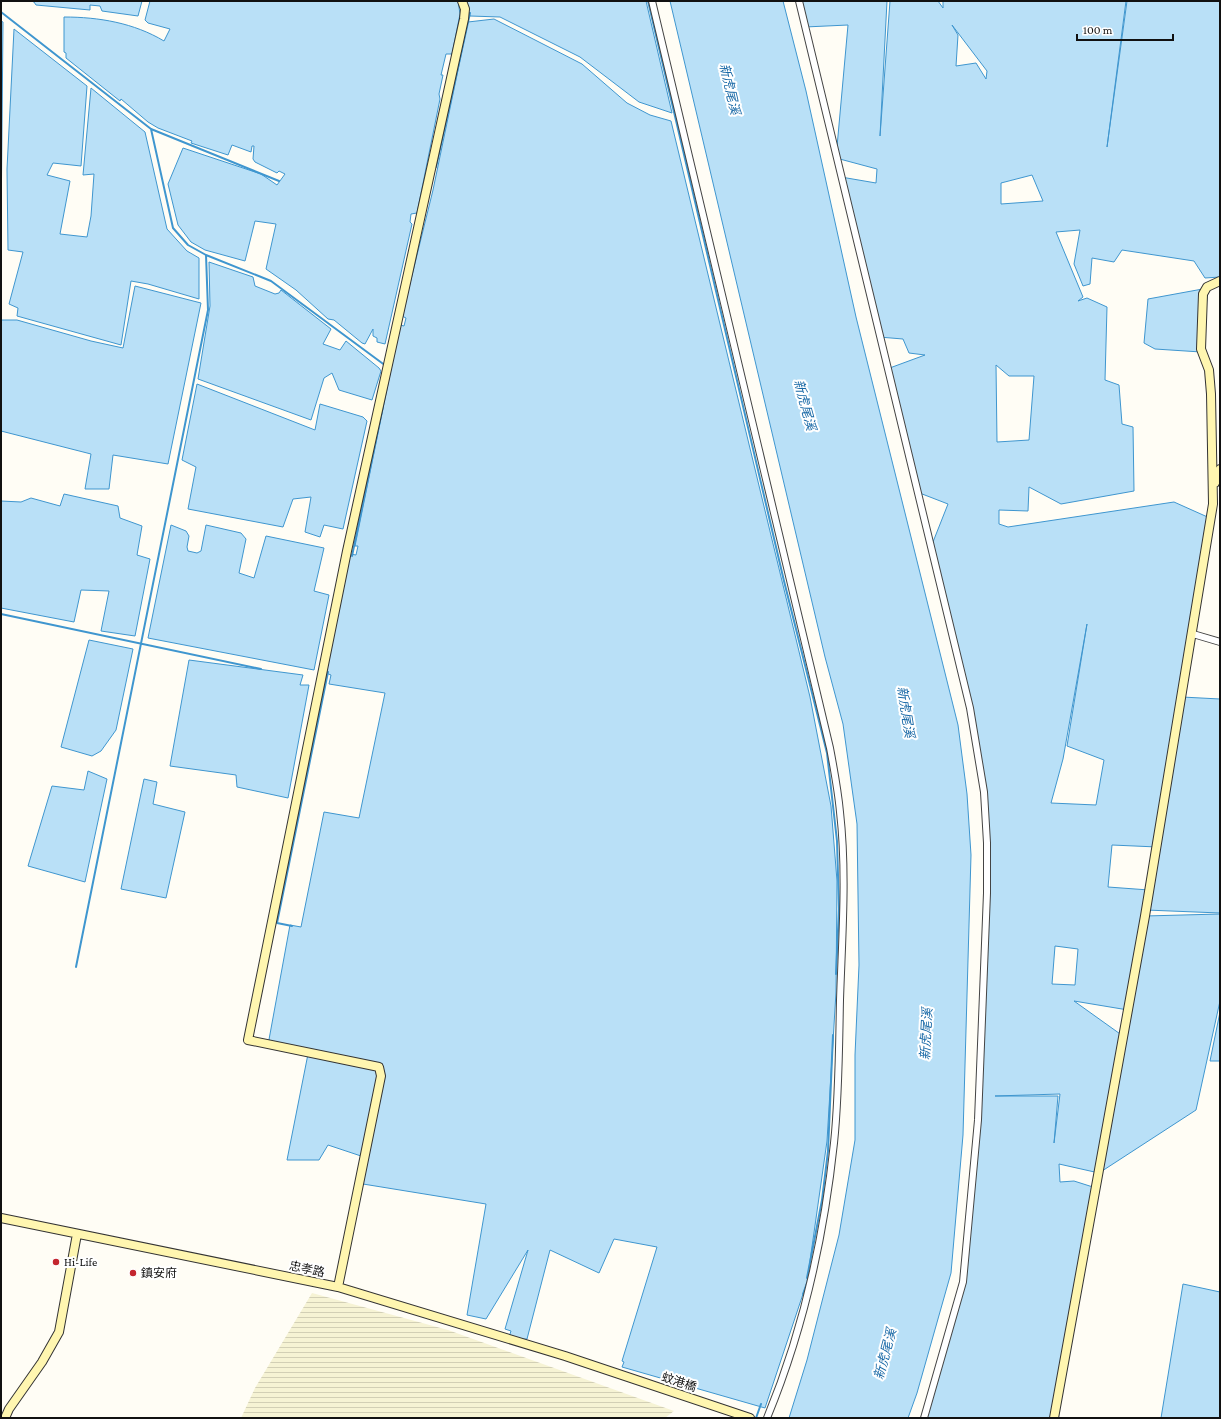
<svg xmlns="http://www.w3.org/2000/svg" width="1221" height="1419" font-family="'Crimson Pro','Noto Sans TC',serif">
<defs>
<pattern id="farmland-rules" width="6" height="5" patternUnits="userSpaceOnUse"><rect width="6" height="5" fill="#f6f3d4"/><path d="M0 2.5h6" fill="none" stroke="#d2cfb5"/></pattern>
</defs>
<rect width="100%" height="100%" fill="#fffdf5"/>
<!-- farmland -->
<path fill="url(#farmland-rules)" d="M312,1293L448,1330L674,1411L665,1418H241L255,1388Z"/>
<!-- water -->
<path fill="#b9e0f7" stroke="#3f96cf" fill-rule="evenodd" d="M31,1H142L138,16L102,11L100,6L90,5V10L36,5L34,2Z
M150,1H458L460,14L452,54H446L441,75H443L439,94L440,99L417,213L411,214L410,222L412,224L385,344L377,342V338L373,336V329L365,344L362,343L334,320L328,319L296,290L266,269L276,224L255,221L245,261L205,250L191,242L178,225L168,184L183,148L261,174L277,185L285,174L279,171L277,173L255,162L253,159L254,146H252L251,152L232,145L228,155L191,143L192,141L158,128L148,122L121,99L120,101L66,58V53L64,52V17C99,17 134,23 164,41L170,29L148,23L145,20Z
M465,1H646L672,113L639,102L580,57L500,17L470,16Z
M670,1H783L806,91L856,317L958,725L967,794L971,855L963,1135L951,1273L917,1393L908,1418H789L807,1360L839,1235L855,1140V1055L859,965L857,824L843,724L825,657Z
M798,1H887L880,136L890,1H938L943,8V1H1126L1107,147L1127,1H1220V277L1205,278L1194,261L1122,250L1114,262L1092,258L1090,284L1083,286L1074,264L1080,230L1056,232L1083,297L1078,301L1087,298L1107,307L1105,380L1119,385L1122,424L1133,427L1134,491L1061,504L1029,487L1028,511L999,510V524L1008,527L1174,502L1212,519L1182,697L1220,699V913L1146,910L1145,916L1220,914V1001L1196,1110L1099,1173L1059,1164L1060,1182L1074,1181L1096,1188L1055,1418H924L964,1275L979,1096L985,939V803L970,712L931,547L948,504L917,492L887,369L925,355L909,353L903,339L879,337L841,177L876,183L877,169L836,158L848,25L805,27ZM952,25L987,71L986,79L976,63L956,66L958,35ZM1032,175L1043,201L1001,204V183ZM996,365L1009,376H1034L1029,440L997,442ZM1087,624L1067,746L1104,760L1096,805L1051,803L1063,759ZM1112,845L1157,847L1149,890L1108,887ZM1055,946L1078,949L1075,985L1052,984ZM1074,1001L1128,1010L1123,1036ZM1060,1094L1054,1143L1058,1096H995Z
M494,19L582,64L627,103L650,115L671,121L810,697L831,806L837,881L836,992L827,1141L807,1282L765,1408L622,1367L624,1362L622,1361L657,1247L614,1239L599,1273L550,1250L527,1339L508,1340L511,1331L505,1329L528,1250L486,1319L467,1315L486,1204L363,1184L364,1157L328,1145L319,1160H287L308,1054L268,1045L290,925L301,927L324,812L359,818L385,693L329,684L331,675L326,673L350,554L356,555L358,546H355L400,325L404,326L406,318L402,316L433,190L468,22Z
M1,21L3,22L1,231Z
M14,29L87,86L81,166L53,163L47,175L70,181L60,234L87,237L91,216L94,174L83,175L91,88L145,132L167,229L187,251L199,258V299L148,284L131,281L121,345L17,316L18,308L9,304L23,252L8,250L7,169Z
M209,262L253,277L255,286L275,294L279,293L281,290L331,329L323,344L340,350L346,341L379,368L381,371L372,400L339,390L332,373L324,378L311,420L198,379L210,306Z
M135,286L201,303L168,464L113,455L109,489H85L91,454L1,431V320H17L91,341L123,348Z
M1208,288L1201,352L1155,349L1144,343L1148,299Z
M197,384L315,430L320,404L363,417L367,421L343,529L324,525L320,537L305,532L311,497L293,499L283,527L188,509L196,467L182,460Z
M64,494L118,506L120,518L142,526L137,555L150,559L135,636L101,631L109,591L81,590L74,622L1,608V501L21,502L31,498L60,506Z
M171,525L186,531L189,536L187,547L188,551L197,553L201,551L206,525L241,533L246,539L239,573L254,578L266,536L324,548L314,591L329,595L314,670L148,638Z
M89,640L133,649L116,730L101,751L92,756L61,747Z
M189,660L303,675L300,685H309L288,798L237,787L236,775L170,766Z
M88,771L107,779L85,882L28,866L52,786L84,790Z
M144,779L157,782L153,804L185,812L166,898L121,889Z
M1220,1012V1061H1210Z
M1183,1284L1220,1292V1418H1161Z"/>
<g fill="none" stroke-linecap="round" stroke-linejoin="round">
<!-- stream -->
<path stroke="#3f96cf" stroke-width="2" d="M648,1L784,581L827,753L837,841L839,909L836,974
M1,12L151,129L279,181
M151,129L173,228L188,245L206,255L271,281L386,366
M436,167L470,13
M352,556L383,406
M1,614L261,669
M292,926L277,923L328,672
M76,967L208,310L206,255
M807,1278L822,1200L828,1151L833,1035
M803,1294L807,1283
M756,1418L761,1404"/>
<!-- street casing -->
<g stroke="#444" stroke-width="8">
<path id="street" d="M652,1L830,748C834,769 838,790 840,812C847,874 842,937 840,1000C839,1047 839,1096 834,1143C824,1237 803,1331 767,1418
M799,1L970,708L984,792L987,843V893L978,1120L963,1282L924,1418
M1193,634L1220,642"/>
</g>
<!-- secondary casing -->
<g stroke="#333" stroke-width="10">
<path id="secondary" d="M1215,483L1220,469
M1,1218L338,1287L565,1356L750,1418
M338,1287L381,1076L379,1067L248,1040L347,551L464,19L465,9L462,1
M5,1418L9,1409L42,1362L59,1332L77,1234
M1054,1418L1145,916L1213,504L1211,394L1209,370L1201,349L1203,294L1207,287L1220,281"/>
</g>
<!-- street -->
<use href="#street" stroke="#fff" stroke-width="6"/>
<!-- secondary -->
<use href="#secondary" stroke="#fff6b0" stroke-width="8"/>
</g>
<!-- markers -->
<g fill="#c4262e" stroke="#fff" stroke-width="1.5">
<circle cx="56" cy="1262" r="4"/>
<circle cx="133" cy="1273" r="4"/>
</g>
<g text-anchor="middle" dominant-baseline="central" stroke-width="4" stroke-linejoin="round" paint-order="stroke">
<!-- poi labels -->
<g font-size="12" fill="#111" stroke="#fff" text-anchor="start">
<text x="64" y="1262">Hi-Life</text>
<text x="141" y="1273">鎮安府</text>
</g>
<!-- street labels -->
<g font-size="12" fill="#111" stroke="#fff">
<text transform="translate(307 1269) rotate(12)">忠孝路</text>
<text transform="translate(679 1382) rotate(18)">蚊港橋</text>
</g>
<!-- water labels -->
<g font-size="13" font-style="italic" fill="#1768a6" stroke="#fff">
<text transform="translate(730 89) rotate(77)">新虎尾溪</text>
<text transform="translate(805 405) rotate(75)">新虎尾溪</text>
<text transform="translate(906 712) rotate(81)">新虎尾溪</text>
<text transform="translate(926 1034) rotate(-87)">新虎尾溪</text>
<text transform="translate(885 1354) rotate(-75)">新虎尾溪</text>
</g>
</g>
<!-- border -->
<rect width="1221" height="1419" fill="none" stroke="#111111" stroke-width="4"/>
<!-- scale -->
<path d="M1077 34v6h96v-6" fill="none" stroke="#111111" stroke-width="2"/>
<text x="1083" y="34" font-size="12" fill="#111111" stroke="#ffffff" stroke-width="3" paint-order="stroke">100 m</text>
</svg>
